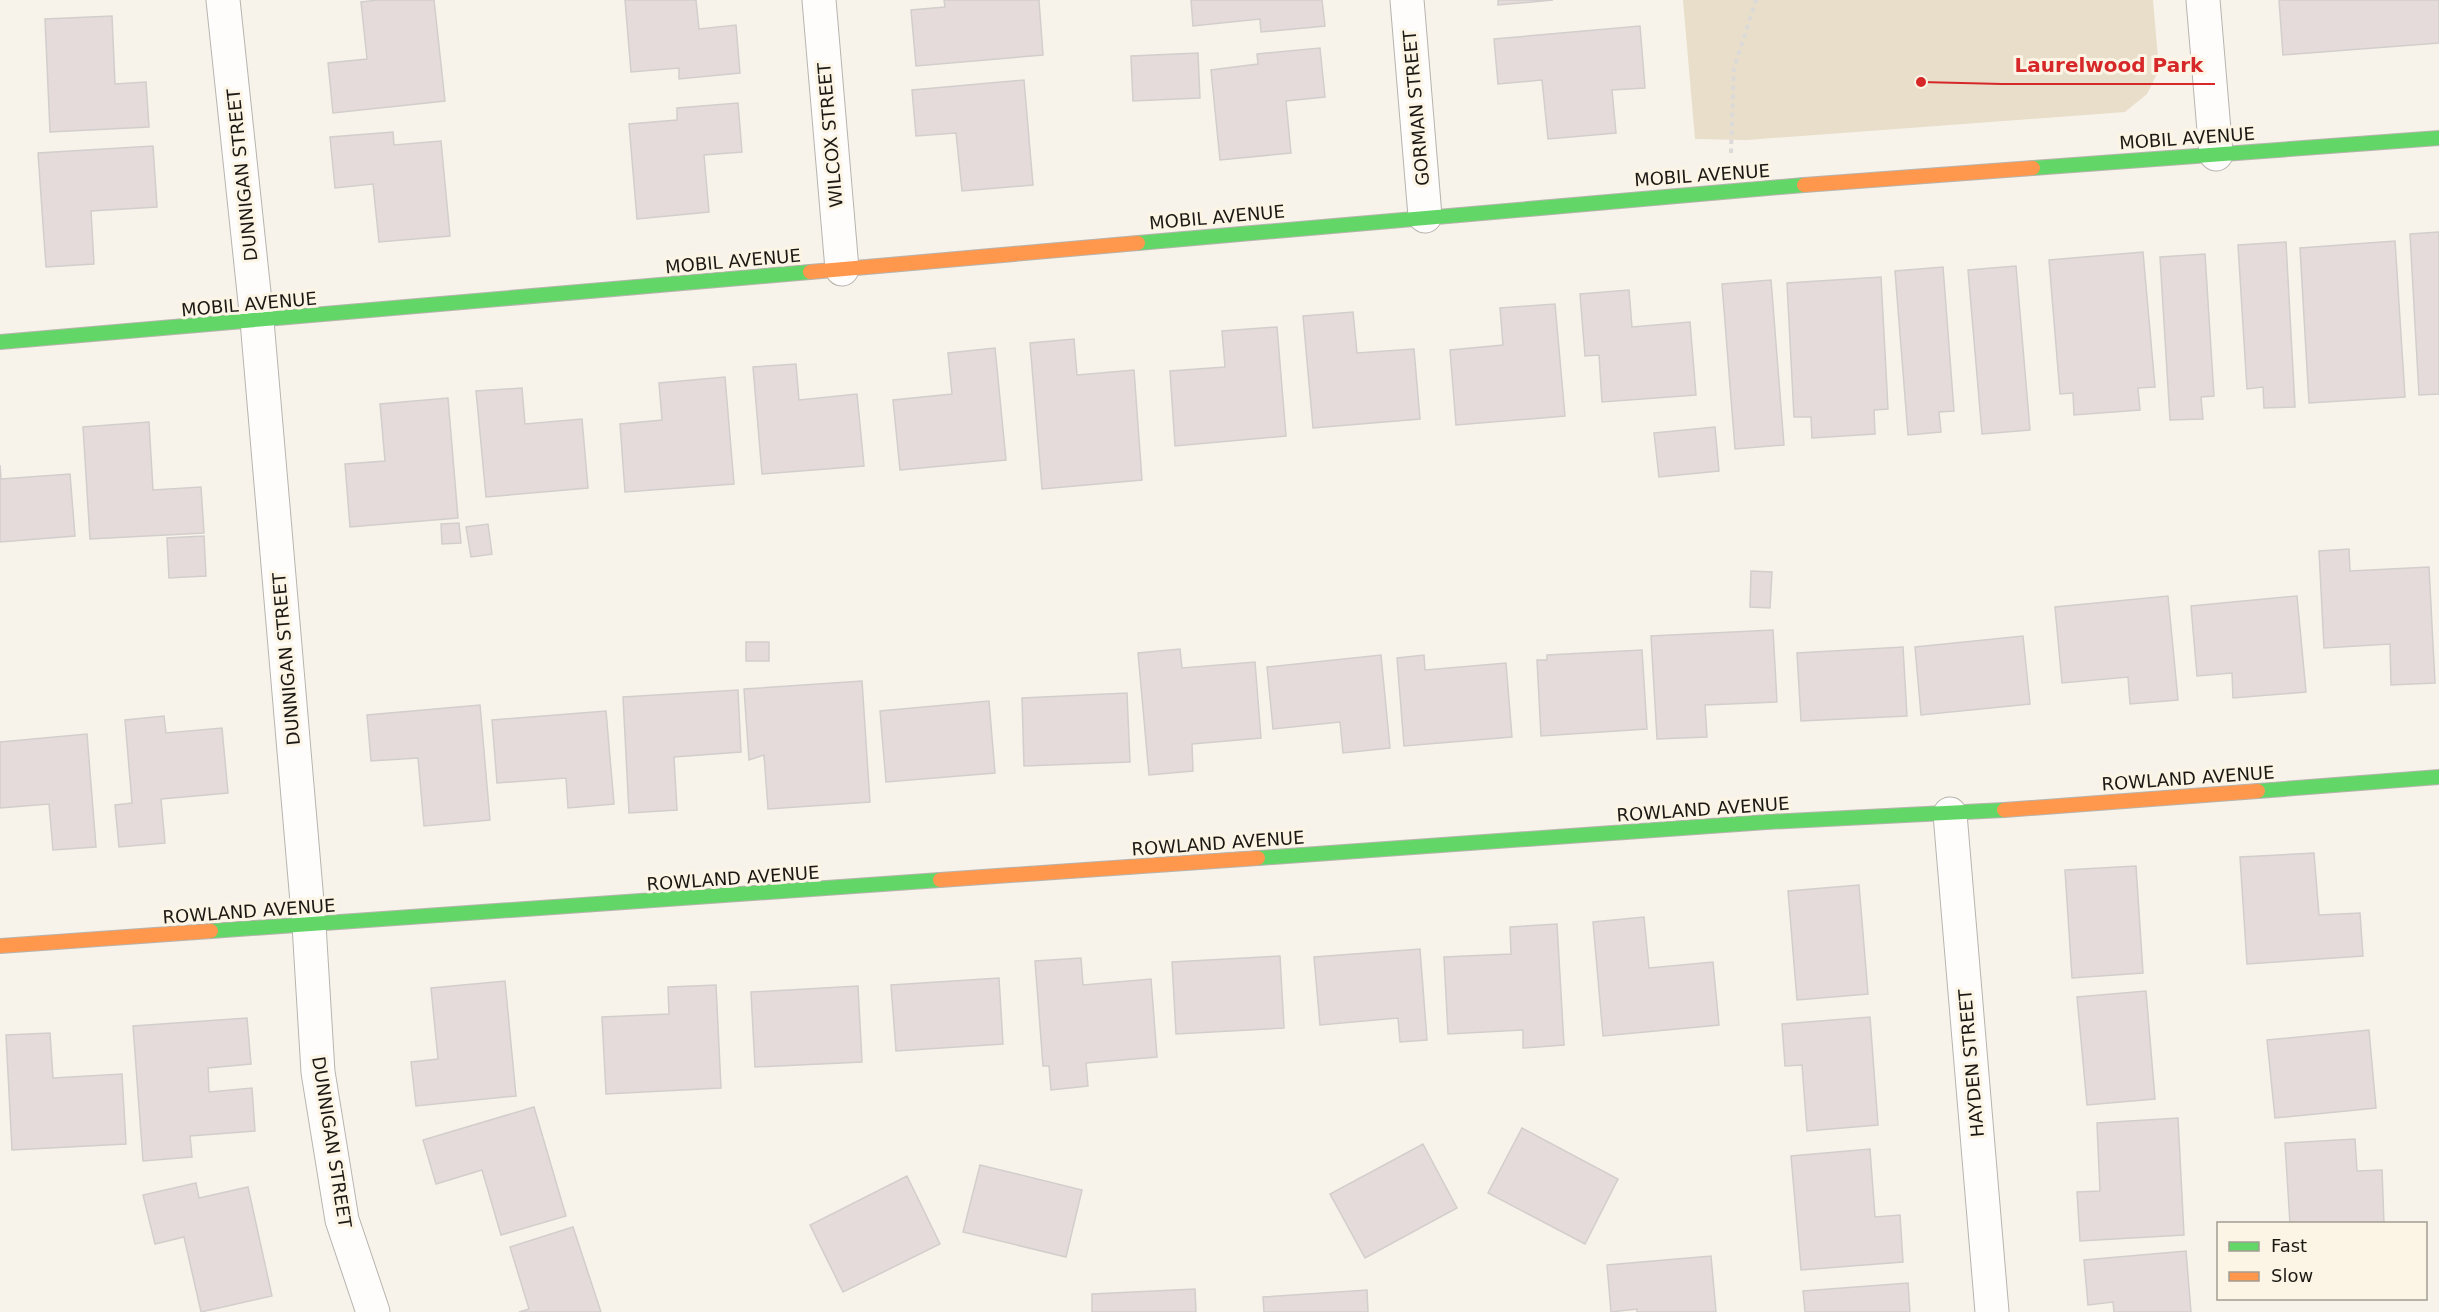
<svg xmlns="http://www.w3.org/2000/svg" width="2439" height="1312" font-family="'DejaVu Sans',sans-serif">
<rect width="100%" height="100%" fill="#f7f3eb"/>
<!-- green -->
<path fill="#e8deca" d="M1683,0H2153L2159,70L2147,94L2125,112L1747,140L1695,139Z"/>
<!-- building -->
<path fill="#e5dbda" stroke="#d2cecb" stroke-width="1.5" d="M378,0H434L445,101L333,113L328,63L367,59L361,2Z
M625,0H696L699,29L736,25L740,73L679,79V68L631,72Z
M944,0H1039L1043,55L916,66L911,10L945,7Z
M1191,0H1322L1325,26L1261,32L1260,19L1193,26Z
M1498,0H1553L1498,5Z
M2279,0H2439V43L2283,55Z
M112,16L115,84L146,82L149,127L50,132L45,19Z
M1640,26L1645,88L1612,90L1616,133L1548,139L1542,80L1498,84L1494,39Z
M1320,48L1325,97L1286,101L1291,153L1220,160L1211,70L1258,64L1257,54Z
M1198,53L1200,98L1133,101L1131,56Z
M1024,80L1033,185L962,191L956,133L916,136L912,90Z
M738,103L742,152L704,155L709,212L637,219L629,124L677,120V108Z
M393,132L394,145L441,141L450,236L379,242L373,184L335,188L330,137Z
M153,146L157,207L91,211L94,264L46,267L38,153Z
M2439,232V394L2419,395L2410,234Z
M2395,241L2405,397L2309,403L2300,248Z
M2286,242L2295,407L2264,408L2263,387L2247,389L2238,245Z
M2143,252L2155,387L2138,388L2140,410L2074,415L2073,393L2060,394L2049,260Z
M2205,254L2214,396L2201,397L2203,419L2170,420L2160,257Z
M2016,266L2030,430L1982,434L1968,270Z
M1943,267L1954,411L1939,412L1941,432L1908,435L1895,271Z
M1881,277L1888,409L1874,410L1875,434L1812,438L1811,417H1794L1787,283Z
M1771,280L1784,445L1735,449L1722,284Z
M1629,290L1632,327L1690,322L1696,395L1602,402L1599,355L1585,356L1580,294Z
M1555,304L1565,416L1456,425L1450,350L1503,345L1500,308Z
M1353,312L1357,353L1414,349L1420,419L1313,428L1303,316Z
M1277,327L1286,436L1175,446L1170,371L1225,367L1222,331Z
M1074,339L1077,375L1134,370L1142,480L1042,489L1030,343Z
M995,348L1006,460L900,470L893,400L952,394L948,353Z
M796,364L799,400L857,394L864,466L762,474L753,367Z
M725,377L734,484L625,492L620,424L662,420L659,383Z
M522,388L525,424L582,419L588,488L486,497L476,391Z
M448,398L458,518L350,527L345,464L385,461L380,404Z
M149,422L153,490L201,487L204,533L90,539L83,427Z
M1715,427L1719,471L1659,477L1654,433Z
M0,465L1,479L70,474L75,536L0,542Z
M459,523L461,543L442,544L441,524Z
M488,524L492,554L471,557L466,527Z
M204,536L206,576L169,578L167,538Z
M2349,549L2350,571L2429,567L2435,683L2391,685L2390,644L2324,648L2319,551Z
M1751,571L1772,572L1770,608L1750,607Z
M2168,596L2178,700L2130,704L2128,677L2062,683L2055,607Z
M2297,596L2306,692L2233,698L2232,673L2197,676L2191,606Z
M1773,630L1777,702L1705,705L1707,737L1657,739L1651,636Z
M2023,636L2030,704L1921,715L1915,647Z
M746,642H769V661H746Z
M1903,647L1907,716L1801,721L1797,653Z
M1180,649L1182,668L1255,662L1261,738L1192,744L1193,771L1149,775L1138,653Z
M1642,650L1647,729L1541,736L1537,660H1547V655Z
M1381,655L1390,748L1343,753L1340,722L1273,729L1267,667Z
M1424,655L1425,670L1506,663L1512,737L1404,746L1397,658Z
M862,681L870,802L768,809L764,755L749,760L744,689Z
M738,690L741,752L674,757L677,810L629,813L623,697Z
M1127,693L1130,762L1024,766L1022,698Z
M989,701L995,773L886,782L880,711Z
M480,705L490,820L424,826L418,758L371,761L367,715Z
M606,711L614,804L568,808L566,778L497,783L492,720Z
M164,716L166,733L222,728L228,793L161,799L165,843L119,847L115,805L132,803L125,720Z
M87,734L96,847L53,850L49,804L0,808V742Z
M2314,853L2319,915L2360,913L2363,956L2247,964L2240,857Z
M2136,866L2143,973L2072,978L2065,870Z
M1859,885L1868,994L1797,1000L1788,891Z
M1644,917L1649,968L1713,962L1719,1025L1603,1036L1593,922Z
M1557,924L1564,1045L1523,1048V1030L1448,1034L1444,957L1511,954L1510,927Z
M1420,949L1427,1040L1400,1042L1398,1018L1320,1025L1314,957Z
M1280,956L1284,1028L1176,1034L1172,962Z
M1081,958L1083,985L1151,979L1157,1057L1086,1063L1088,1086L1051,1090L1049,1066H1043L1035,961Z
M999,978L1003,1044L896,1051L891,985Z
M505,981L516,1096L416,1106L411,1062L438,1059L431,988Z
M716,985L721,1088L606,1094L602,1017L669,1014L668,987Z
M858,986L862,1062L755,1067L751,992Z
M2146,991L2155,1099L2087,1105L2077,997Z
M1870,1017L1878,1125L1807,1131L1802,1065L1785,1066L1782,1024Z
M247,1018L251,1064L208,1068L209,1092L252,1088L255,1131L190,1136L192,1157L143,1161L133,1026Z
M2369,1030L2376,1108L2275,1118L2267,1040Z
M50,1033L53,1078L122,1074L126,1144L12,1150L6,1035Z
M534,1107L566,1216L501,1235L482,1170L436,1184L423,1140Z
M2178,1118L2184,1235L2080,1241L2077,1192L2100,1191L2097,1123Z
M1522,1128L1618,1179L1585,1244L1488,1193Z
M2355,1139L2357,1171L2382,1170L2384,1224H2290L2285,1143Z
M1423,1144L1457,1208L1365,1258L1330,1194Z
M1870,1149L1875,1217L1900,1215L1903,1262L1801,1270L1791,1156Z
M980,1165L1082,1190L1066,1257L963,1232Z
M907,1176L940,1244L843,1292L810,1225Z
M196,1183L199,1198L248,1187L272,1296L201,1312L184,1237L155,1244L143,1195Z
M573,1227L601,1312H519L529,1309L510,1247Z
M2186,1251L2191,1312H2114L2113,1302L2088,1305L2084,1260Z
M1711,1256L1716,1312H1637V1309L1611,1312L1607,1265Z
M1908,1283L1910,1312H1805L1803,1291Z
M1195,1289L1196,1312H1092V1294Z
M1367,1290L1368,1312H1264L1263,1297Z"/>
<g fill="none" stroke-linecap="round" stroke-linejoin="round">
<!-- street casing -->
<g stroke="#b7b4ae" stroke-width="35">
<path id="street" d="M223,0L257,321L309,925L318,1072L342,1220L373,1312
M819,0L842,269
M1407,0L1425,216
M2203,0L2216,154
M1950,814L1992,1312"/>
</g>
<!-- fast casing -->
<g stroke="#b7b4ae" stroke-width="16">
<path id="fast" d="M2033,168L2439,138
M1138,243L1804,185
M0,342L810,272
M2258,791L2439,777
M1258,858L1767,822L2004,810
M211,931L940,880"/>
</g>
<!-- slow casing -->
<g stroke="#b7b4ae" stroke-width="16">
<path id="slow" d="M1804,185L2033,168
M810,272L1138,243
M2004,810L2258,791
M940,880L1258,858
M0,946L211,931"/>
</g>
<!-- path -->
<path stroke="#dcdad8" stroke-width="4" stroke-dasharray="4.5 4.5" stroke-linecap="butt" d="M1731,153L1734,68L1756,0"/>
<!-- street -->
<use href="#street" stroke="#fefdfc" stroke-width="33"/>
<!-- fast -->
<use href="#fast" stroke="#63d668" stroke-width="14"/>
<!-- slow -->
<use href="#slow" stroke="#ff974d" stroke-width="14"/>
</g>
<g text-anchor="middle" dominant-baseline="central" stroke-width="6" stroke-linejoin="round" paint-order="stroke">
<!-- street labels -->
<g font-size="18" fill="#1c1914" stroke="#fcf5e6">
<text transform="translate(1416 108) rotate(-95)">GORMAN STREET</text>
<text transform="translate(830 135) rotate(-95)">WILCOX STREET</text>
<text transform="translate(2187 138) rotate(-4)">MOBIL AVENUE</text>
<text transform="translate(242 175) rotate(-96)">DUNNIGAN STREET</text>
<text transform="translate(1702 175) rotate(-4)">MOBIL AVENUE</text>
<text transform="translate(1217 217) rotate(-5)">MOBIL AVENUE</text>
<text transform="translate(733 261) rotate(-5)">MOBIL AVENUE</text>
<text transform="translate(249 304) rotate(-5)">MOBIL AVENUE</text>
<text transform="translate(286 659) rotate(-95)">DUNNIGAN STREET</text>
<text transform="translate(2188 778) rotate(-4)">ROWLAND AVENUE</text>
<text transform="translate(1703 809) rotate(-4)">ROWLAND AVENUE</text>
<text transform="translate(1218 843) rotate(-4)">ROWLAND AVENUE</text>
<text transform="translate(733 878) rotate(-4)">ROWLAND AVENUE</text>
<text transform="translate(249 911) rotate(-4)">ROWLAND AVENUE</text>
<text transform="translate(1971 1063) rotate(-95)">HAYDEN STREET</text>
<text transform="translate(332 1142) rotate(81)">DUNNIGAN STREET</text>
</g>
</g>
<!-- callouts -->
<path fill="none" stroke="#d62828" stroke-width="2" d="M1921 82L2002 84H2215"/>
<circle fill="#d62828" stroke="#fcf5e6" stroke-width="2" cx="1921" cy="82" r="6"/>
<g font-size="20" text-anchor="middle" font-weight="bold" fill="#d62828" stroke="#fcf5e6" stroke-width="6" stroke-linejoin="round" paint-order="stroke">
<text x="2109" y="72">Laurelwood Park</text>
</g>
<!-- legend -->
<rect x="2217" y="1222" width="210" height="78" fill="#fcf5e6" stroke="#a29d92" stroke-width="1.5"/>
<rect x="2229" y="1242" width="30" height="9" fill="#63d668" stroke="#a29d92" stroke-width="1.5"/>
<text x="2271" y="1252" font-size="18" fill="#1c1914">Fast</text>
<rect x="2229" y="1272" width="30" height="9" fill="#ff974d" stroke="#a29d92" stroke-width="1.5"/>
<text x="2271" y="1282" font-size="18" fill="#1c1914">Slow</text>
</svg>
